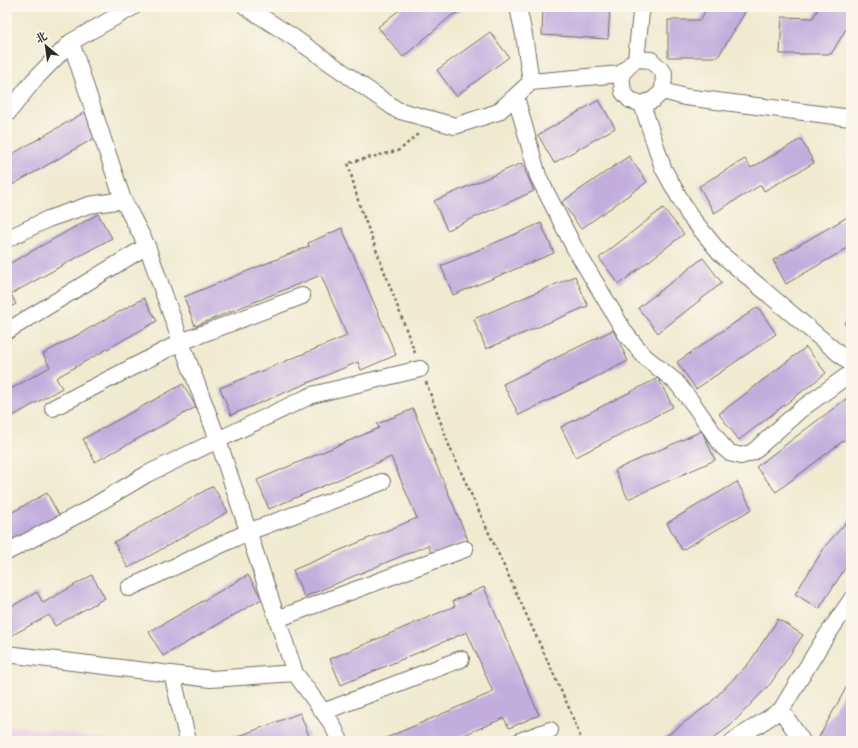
<svg xmlns="http://www.w3.org/2000/svg" width="858" height="748" font-family="'Old Standard TT','Noto Serif SC',serif">
<rect width="100%" height="100%" fill="#fbf7ec"/>
<filter id="ink" filterUnits="userSpaceOnUse"><feTurbulence type="fractalNoise" baseFrequency=".025" numOctaves="2"/><feDisplacementMap in="SourceGraphic" scale="8" xChannelSelector="R" yChannelSelector="G"/><feConvolveMatrix kernelMatrix="1 2 1 2 8 2 1 2 1" color-interpolation-filters="sRGB"/></filter>
<filter id="wash" filterUnits="userSpaceOnUse"><feTurbulence type="fractalNoise" baseFrequency=".012" numOctaves="4" result="noise"/><feDisplacementMap in="SourceGraphic" scale="16" xChannelSelector="R" yChannelSelector="G"/><feGaussianBlur stdDeviation="0.9" result="paint"/><feColorMatrix in="noise" values="0 0 0 0 0 0 0 0 0 0 0 0 0 0 0 0 0 1.4 0 .05"/><feComposite in="paint" operator="in"/></filter>
<g filter="url(#wash)">
<rect width="100%" height="100%" fill="#f0ead0"/>
<!-- built -->
<path fill="#ebd1eb" d="M7,725L121,741H7Z"/>
<g id="blocks">
<!-- building -->
<path fill="#c2addd" d="M403,7H468L451,16L403,57L378,27Z
M543,7H610L608,39L542,35Z
M708,7H744L747,9L718,57H668V20H700Z
M819,7H851V21L831,54H780L782,17L813,18Z
M490,32L509,57L456,96L437,70Z
M599,100L615,128L554,163L538,135Z
M85,112L98,136L7,188V157Z
M801,139L814,163L764,191L761,185L714,213L699,186L745,159L751,168Z
M629,156L647,182L581,229L562,202Z
M522,163L534,191L447,230L434,201Z
M663,208L684,234L619,284L599,258Z
M98,214L112,238L11,294L16,304L7,309V265Z
M851,215V246L786,284L773,260Z
M541,223L554,253L453,295L441,266Z
M342,228L396,355L361,370L358,362L231,415L220,388L347,336L321,275L195,326L184,297L309,246L308,243Z
M703,258L722,283L658,333L638,308Z
M575,276L588,306L486,349L474,319Z
M144,298L157,321L56,378L62,388L13,416L7,405V391L50,367L43,354Z
M758,307L776,334L696,389L677,362Z
M851,319V334L844,323Z
M613,330L628,361L519,415L503,384Z
M806,347L826,373L739,440L719,414Z
M658,378L673,407L576,457L561,427Z
M183,384L196,407L95,462L83,439Z
M851,395V435L776,492L756,467Z
M413,409L468,540L432,555L428,545L304,597L293,570L417,518L391,457L269,509L257,480L379,428L377,424Z
M702,431L715,460L628,499L615,470Z
M737,482L752,509L682,550L667,523Z
M213,486L228,512L128,568L114,542Z
M47,493L60,517L10,544L7,538V515Z
M851,517V559L819,609L795,594L826,545Z
M92,575L105,598L55,626L49,615L7,638V609L37,592L43,603Z
M248,575L262,599L163,656L149,632Z
M484,587L539,715L509,728L504,718L450,741H379L493,692L467,632L341,685L330,659L455,606L453,601Z
M778,619L803,635L771,683L730,726L710,741H660L709,704L749,663Z
M851,675V740L850,741H825L819,737L846,688Z
M300,713L309,736L295,741H226Z"/>
</g>
</g>
<g filter="url(#ink)">
<use href="#blocks" fill-opacity="0" stroke="#706e65" stroke-width="1"/>
<g fill="none" stroke-linecap="round" stroke-linejoin="round">
<!-- minor casing -->
<g stroke="#706e65" stroke-width="18">
<path id="minor" d="M246,7L293,37L397,110L455,126L498,112L531,82L621,74
M518,7L524,35L531,82
M71,42L123,200L147,246L181,342L218,440L295,673L332,724L340,741
M636,59L651,60L664,73L663,91L653,100L642,104L630,100L623,92L621,74Z
M636,59L641,13L643,7
M663,91L685,97L851,118
M516,97L538,176L574,247L626,334L644,356L676,382L694,405L723,447L730,453L741,456L753,452L800,410L851,373
M642,104L663,168L689,215L721,254L851,364
M7,114L34,80L71,42L133,7
M7,239L48,219L89,205L123,200
M7,331L147,246
M53,408L181,342L302,296
M7,552L87,510L147,474L312,395L420,369
M129,588L248,532L382,482
M277,619L465,549
M7,654L211,679L295,673
M172,674L188,741
M781,710L802,741
M323,712L461,659
M520,741L550,730
M733,741L781,710L821,644L851,600"/>
</g>
<!-- path -->
<path stroke="#706e65" stroke-width="2.5" stroke-dasharray="3 3" stroke-linecap="butt" d="M415,353L359,204L348,163L400,150L419,133
M426,382L450,448L569,708L582,741"/>
<!-- minor -->
<use href="#minor" stroke="#fff" stroke-width="16"/>
</g>
</g>
<!-- margin -->
<rect width="858" height="748" fill="none" stroke="#fbf7ec" stroke-width="24"/>
<!-- north arrow -->
<g transform="translate(46 46) rotate(331)" stroke="#fbf7ec" stroke-width="3" paint-order="stroke">
<path d="M0-3L7 15L0 10L-7 15Z" fill="#2b2b2b"/>
<text y="-6" font-size="11" font-weight="bold" text-anchor="middle" fill="#2b2b2b">北</text>
</g>
</svg>
